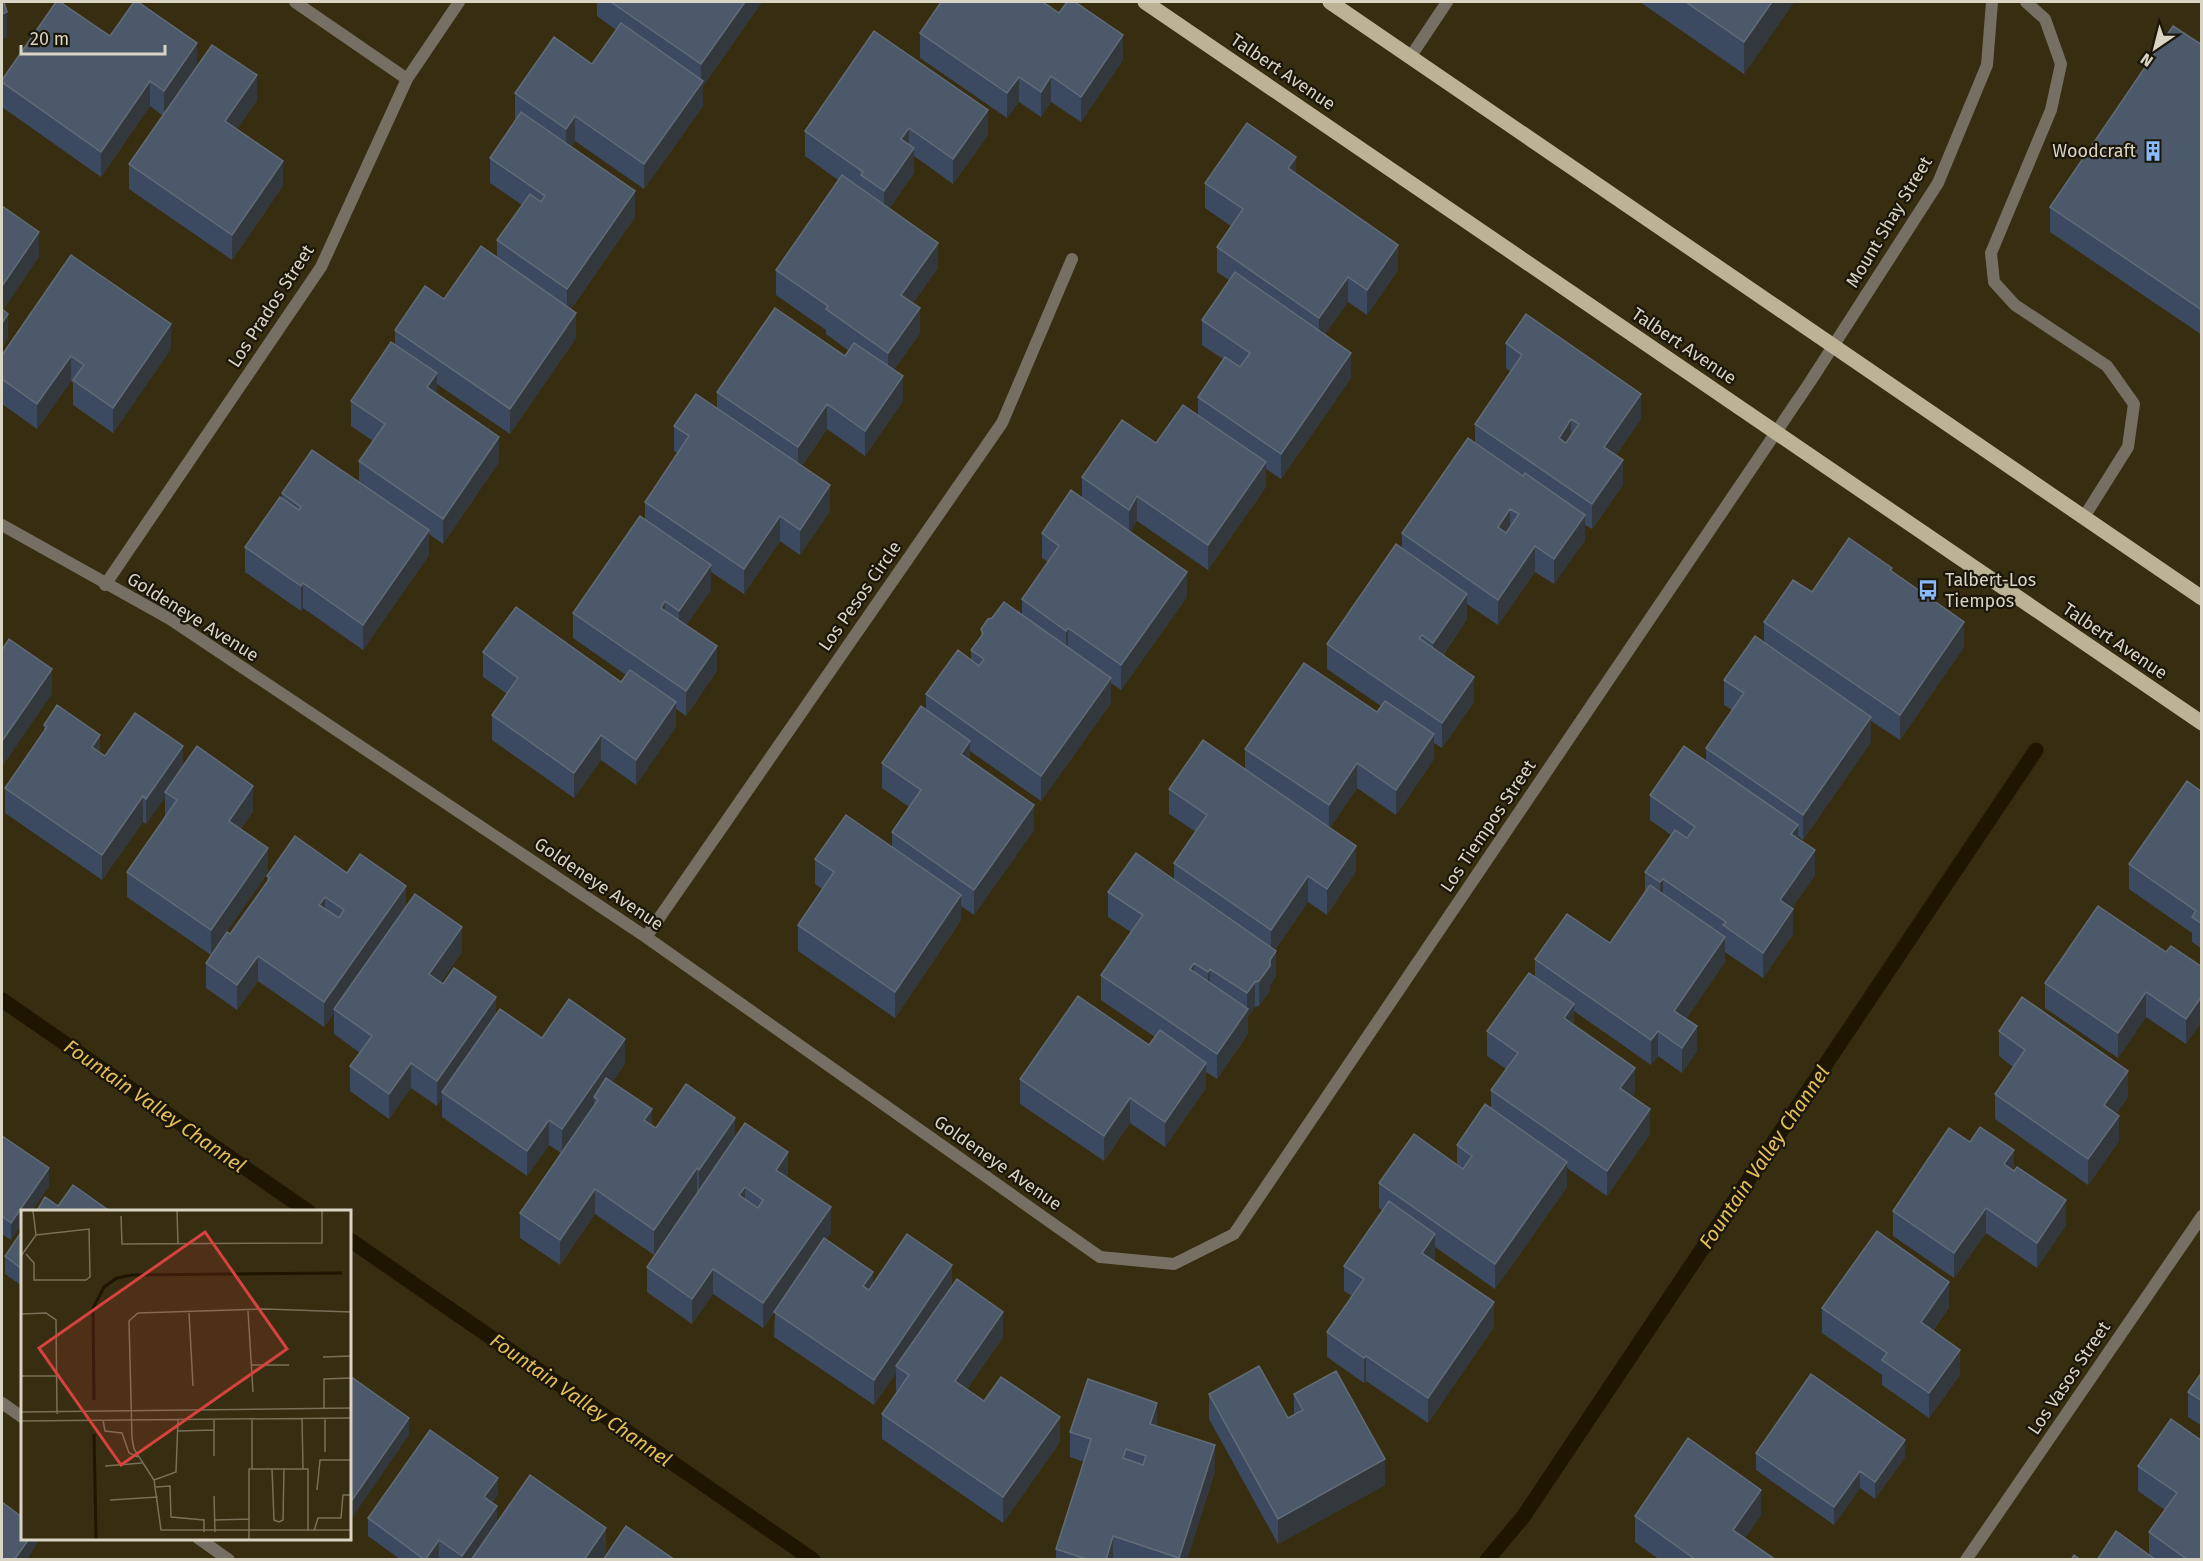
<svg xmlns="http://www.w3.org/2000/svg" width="2203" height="1561" font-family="'Fira Sans',sans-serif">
<rect width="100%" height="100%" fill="#372d10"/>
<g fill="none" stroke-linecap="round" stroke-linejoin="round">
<!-- stream -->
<path stroke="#1e1601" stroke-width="15" d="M2,1000L309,1212
M350,1240L813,1560
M1487,1560L1523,1517L2036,750"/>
<!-- service -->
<path stroke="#757063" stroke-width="12" d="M2026,2L2045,19L2061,64L2051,110L1991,253L1994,282L2015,305L2107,366L2134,404L2128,447L2084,517
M1411,56L1447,2"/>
<!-- minor -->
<path stroke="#757063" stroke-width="12" d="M295,2L407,79
M2,525L170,619L646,937L1100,1257L1174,1264L1234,1234L1810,382L1938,183L1987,65L1992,2
M105,585L321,267L407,79L459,2
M646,937L1002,423L1072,259
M2,1403L22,1417
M198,1538L229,1560
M1966,1560L2202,1216"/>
<!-- primary -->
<path stroke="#bcb296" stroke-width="15" d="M1145,2L2202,723
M1330,2L2202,598"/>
</g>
<!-- wall -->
<path fill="#3b4a60" d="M597,2H762L703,86V106L644,189L575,141L571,147L635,217L571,309L576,338L510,434L437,384V394L499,462L443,544L429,534V555L363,650L303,608L301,611L245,572V547L282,498V493L359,482V461L373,441L351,426V401L395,344V330L444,299L497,258V240L522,205L490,183V158L516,119L515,118V93L592,64L616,30L597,16Z
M1640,2H1794L1744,74Z
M874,31L988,135L953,184L914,156V173L889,209L938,268L913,303L920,333L894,370L903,401L865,456L827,429L802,466L830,511L800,555L780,541L744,594L711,572V590L686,625L717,671L686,716L676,709V727L636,785L601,760L574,798L492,740V715L507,694L483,677V652L621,682L626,675L573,638V613L645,519V502L678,453L674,451V426L717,409V392L845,356L849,351L826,334V330L776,295V270L838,180L805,156V131Z
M920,33L1123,60L1081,122L1051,102L1041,117L1019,102L1007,118L920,58Z
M110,36L197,67L257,100L237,129L283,186L232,260L129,189V164L163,116L150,106L101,177L2,107V80Z
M2202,45V335L2050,232V207Z
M1296,174L1398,270L1367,315L1348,302L1325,334L1351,378L1281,479L1266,469V487L1208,570L1137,521L1130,532L1187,597L1121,690L1111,683V703L1041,801L970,751V761L1034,830L974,915L961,906V920L895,1018L798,951V925L822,889L815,884V859L892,847V832L909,807L882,788V763L926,710V694L971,659V650L981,637V629L1022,615V599L1048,562L1042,558V533L1082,498V477L1156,443L1198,415V397L1223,359L1202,345V320L1229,280L1217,272V247L1231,226L1205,208V183Z
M1506,343L1641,419L1616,455L1623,485L1592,529L1585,525V540L1554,584L1535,572L1498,625L1467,604V619L1443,655L1474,702L1442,748L1434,743V759L1396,815L1357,788L1330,828L1356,871L1327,915L1308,902L1275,950L1276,976L1270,986V991L1259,1006L1255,1007L1248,1017V1034L1217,1079L1206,1072V1088L1165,1147L1130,1123L1104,1161L1020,1104V1079L1149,1045L1155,1037L1101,1000V975L1131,932L1108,917V892L1174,880V863L1196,832L1169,814V789L1245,770V749L1377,712L1381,706L1327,669V644L1402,548V533L1475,443V424L1511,372L1506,368Z
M171,349L113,433L73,405V383L71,381L37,429L2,404V355Z
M1892,571L1964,647L1900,740L1871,721V742L1803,840L1798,836V838L1815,875L1792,908L1793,934L1763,978L1725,952V962L1686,1019L1697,1051L1682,1073L1658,1056L1651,1065L1574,1011V1025L1635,1093L1632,1097L1650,1134L1607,1196L1567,1168V1187L1495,1289L1435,1247V1259L1434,1261L1494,1327L1428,1423L1366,1381L1364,1383L1327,1357V1332L1352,1296L1344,1291V1266L1382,1210L1379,1208V1183L1457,1164V1145L1491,1109V1090L1506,1069L1487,1056V1031L1535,977V959L1610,943L1645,892V872L1671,835L1650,820V795L1706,761V748L1732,710L1724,705V680L1764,642V622L1812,592Z
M44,725L100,752L105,756L183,766L253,811L241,829L227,933L230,934L267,883V876L347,873L406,908L462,952L441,982L496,1014L542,1038L625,1064L612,1082L652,1125L656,1128L735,1138L788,1177L831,1233L826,1239L873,1284L952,1286L1003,1337L967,1389L984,1401L1060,1442L1003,1523L882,1439V1414L898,1392L896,1391V1373L874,1405L774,1337L775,1311L763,1328L713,1294L692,1324L647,1292V1267L697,1193L654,1255L595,1214L560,1265L520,1238V1213L561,1153L549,1145L527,1176L442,1117V1098L437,1106L411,1088L389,1119L350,1091V1066L360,1053L334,1034V1013L324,1027L258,981L237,1010L206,988V963L211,955L127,897V872L165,817V797L146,824L143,822L102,880L5,813V788L44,732Z
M2202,792V949L2192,942V933L2129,889V864Z
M2202,967V1021L2186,1044L2146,1017L2118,1058L2045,1008V983Z
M1999,1031L2128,1097L2116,1114L2119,1141L2088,1185L1995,1119V1094L2013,1067L1999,1056Z
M2,1136L49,1186L31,1212H22L11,1240L2,1234Z
M2014,1171L2066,1225L2037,1268L1986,1233L1954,1278L1893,1236V1211Z
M22,1231V1286L5,1274V1256Z
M1949,1307L1933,1331L1960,1375L1929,1418L1882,1385V1375L1822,1333V1308Z
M2202,1372V1426L2188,1417V1392Z
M1209,1394L1288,1418L1294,1415V1394L1385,1485L1278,1544L1209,1419Z
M2171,1419L2202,1560H2097L2149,1555V1532L2165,1510L2138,1491V1466Z
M1157,1426L1215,1471L1187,1560H1056V1549L1084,1462L1070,1457V1432Z
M1756,1453L1905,1457L1875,1499L1860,1488L1834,1525L1756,1470Z
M498,1495L492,1502L497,1521L606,1553L601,1560H442L439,1557L438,1560H401L368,1536V1518Z
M1761,1515L1745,1538L1773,1560H1660L1635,1542V1516Z"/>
<!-- shaded-wall -->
<path fill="#32383b" d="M745,2H762L703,86V106L644,189V164L701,84V64Z
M1772,2H1794L1744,74V42Z
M7,12V38L2,39V14Z
M1123,35V60L1081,122V97Z
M197,43V68L164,116V91Z
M257,75V100L225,146V121Z
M1051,76V102L1041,117V92Z
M1019,77V102L1007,118V93Z
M150,81V106L101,177V152Z
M988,110V135L953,184V159Z
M575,116V141L566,154V129Z
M909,128V153L901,139Z
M914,148V173L884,216V191Z
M1296,157V182L1288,168Z
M283,161V186L232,260V235Z
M635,191V217L567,314V289Z
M39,232V257L2,312V286Z
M938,243V268L901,320V295Z
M1398,245V270L1367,315V290Z
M1348,277V302L1319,343V318Z
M920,308V333L888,378V353Z
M576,313V338L510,434V409Z
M8,314V339L2,348V323Z
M171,324V349L113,433V408Z
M1351,353V378L1281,479V454Z
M71,356V381L37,429V404Z
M437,373V398L427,387Z
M903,376V401L865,456V431Z
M1641,394V419L1604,472V447Z
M827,404V429L798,472V447Z
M1571,419V444L1559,463V438Z
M499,437V462L443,544V519Z
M1623,460V485L1592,529V504Z
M1266,462V487L1208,570V545Z
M830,485V511L800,555V530Z
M1137,496V521L1129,535V510Z
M1510,509V534L1498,552V527Z
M1585,515V540L1554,584V559Z
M780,516V541L744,594V569Z
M429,530V555L363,650V625Z
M1535,546V572L1498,625V600Z
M711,565V590L679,636V611Z
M1187,572V597L1121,690V665Z
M303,583V608L301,611V586Z
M1467,594V619L1433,668V643Z
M665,601V627L661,608Z
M1964,622V647L1900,740V715Z
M1068,628V653L1066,656V631Z
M717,646V671L686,716V691Z
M52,669V694L2,767V741Z
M1474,677V702L1442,748V723Z
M1111,678V703L1041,801V776Z
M676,702V727L636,785V760Z
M1871,717V742L1803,840V815Z
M1434,734V759L1396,815V790Z
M100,735V760L92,747Z
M601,735V760L574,798V773Z
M970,741V766L961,754Z
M183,746V771L165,792V797L146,824V799Z
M1357,763V788L1329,830V805Z
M253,786V811L229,846V821Z
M143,796V822L102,880V855Z
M1034,805V830L974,915V890Z
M1798,825V850L1791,834Z
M1356,846V871L1327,915V889Z
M268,848V873L211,955V930Z
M1815,850V875L1780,925V900Z
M1308,876V902L1271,956V930Z
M1663,879V904L1660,907V882Z
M406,886V911L334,1009V1013L324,1027V1002Z
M961,895V920L895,1018V992Z
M325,897V922L319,905Z
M1793,909V934L1763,978V953Z
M462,927V952L429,999V974Z
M1725,937V962L1674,1037V1011Z
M1276,951V976L1270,986V960Z
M258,956V981L237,1010V985Z
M1194,963V988L1190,969Z
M1270,966V991L1259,1006V981Z
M1210,969V994L1208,998V972Z
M1255,982V1007L1248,1017V1034L1217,1079V1054L1247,1011V993Z
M2146,992V1017L2118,1058V1033Z
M2202,996V1021L2186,1044V1019Z
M496,997V1022L442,1092V1098L437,1106V1081Z
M1574,1004V1029L1564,1018Z
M1697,1026V1051L1682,1073V1048Z
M1658,1031V1056L1651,1065V1040Z
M625,1039V1064L598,1103V1100L594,1097V1108L562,1154V1129Z
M411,1063V1088L389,1119V1094Z
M1206,1063V1088L1165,1147V1122Z
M1635,1068V1093L1620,1114V1088Z
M2128,1071V1097L2104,1131V1105Z
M1130,1098V1123L1104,1161V1136Z
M652,1109V1134L644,1120Z
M1650,1109V1134L1607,1196V1171Z
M2119,1116V1141L2088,1185V1159Z
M735,1118V1143L699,1195V1170Z
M549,1120V1145L527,1176V1151Z
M2014,1150V1175L2004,1164Z
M788,1152V1177L776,1195V1170Z
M1567,1162V1187L1495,1289V1264Z
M49,1168V1186L31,1212H22V1224L11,1240V1223Z
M697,1168V1193L654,1255V1230Z
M745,1187V1212L739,1195Z
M595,1189V1214L560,1265V1240Z
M2066,1200V1225L2037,1268V1243Z
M831,1207V1233L763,1328V1303Z
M1986,1208V1233L1954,1278V1253Z
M1435,1234V1259L1422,1278V1253Z
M952,1265V1290L896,1366V1373L874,1405V1380Z
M713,1269V1294L692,1324V1299Z
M873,1272V1297L863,1286Z
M1949,1282V1307L1921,1347V1322Z
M1494,1302V1327L1428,1423V1398Z
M1003,1312V1337L955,1406V1381Z
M1960,1350V1375L1929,1418V1393Z
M1366,1356V1381L1364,1383V1358Z
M1157,1403V1428L1150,1424Z
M1060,1417V1442L1003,1523V1497Z
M409,1418V1435L350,1521V1503Z
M1905,1440V1457L1875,1499V1482Z
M1215,1445V1471L1187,1560H1179Z
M1385,1459V1485L1278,1544V1519Z
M1860,1471V1488L1834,1525V1507Z
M498,1478V1495L484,1514V1497Z
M1761,1490V1515L1733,1555V1530Z
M497,1506V1523L472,1560H462V1556Z
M606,1528V1553L601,1560H584Z
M1113,1536V1560H1106Z
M29,1539H37V1544L27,1560H14Z
M439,1540V1557L438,1560H426Z"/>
<!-- building -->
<path fill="#4c596a" stroke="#626c78" stroke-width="1.5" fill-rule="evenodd" d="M2,2H4L7,12L2,14Z
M56,2H60L110,36L134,2H138L197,43L164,91L150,81L101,152L2,82V80Z
M611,2H745L701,64Z
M941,2H1043L1059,13L1067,2H1075L1123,35L1081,97L1051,76L1041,92L1019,77L1007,93L920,33Z
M1686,2H1772L1744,42Z
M621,23L703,81L644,164L575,116L566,129L515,93L554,37L592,64Z
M2173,26L2202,45V310L2050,207Z
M874,31L988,110L953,159L909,128L901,139L914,148L884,191L861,175L863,172L805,131Z
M212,45L257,75L225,121L283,161L232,235L129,164Z
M521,112L635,191L567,289L497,240L530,194L541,202L545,196L490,158Z
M1247,123L1296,157L1288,168L1398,245L1367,290L1348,277L1319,318L1217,247L1243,209L1205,183Z
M842,175L938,243L901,295L920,308L888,353L826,309L828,306L776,270Z
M2,206L39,232L2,286Z
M481,246L576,313L510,409L395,330L425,286L444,299Z
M71,255L171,324L113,408L73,380L84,365L71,356L37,404L2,379V355Z
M1235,272L1351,353L1281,454L1198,397L1225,357L1240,367L1250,353L1202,320Z
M775,308L845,356L854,343L903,376L865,431L827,404L798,447L717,392Z
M2,309L8,314L2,323Z
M1526,314L1641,394L1604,447L1623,460L1592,504L1475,424L1522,355L1506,343ZM1571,419L1579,424L1566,443L1559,438Z
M391,342L437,373L427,387L499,437L443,519L359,461L385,424L351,401Z
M696,394L830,485L800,530L780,516L744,569L645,502L689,436L674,426Z
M1183,405L1266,462L1208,545L1137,496L1129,510L1082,477L1122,420L1156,443Z
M1468,438L1523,476L1525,473L1585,515L1554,559L1535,546L1498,600L1402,533ZM1510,509L1519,514L1506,533L1498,527Z
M312,450L429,530L363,625L303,583L301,586L245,547L280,497L299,510L301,507L282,493Z
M1071,490L1187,572L1121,665L1068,628L1066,631L1022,599L1059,546L1042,533Z
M640,516L711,565L679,611L665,601L661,608L717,646L686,691L573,613Z
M1849,538L1892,568L1890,570L1964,622L1900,715L1764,622L1793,580L1812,592Z
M1396,544L1467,594L1433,643L1422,635L1419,638L1474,677L1442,723L1327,644Z
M1004,602L1111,678L1041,776L926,694L958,650L979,666L984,659L971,650L983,634L981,629L988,619L992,618Z
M516,607L621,682L630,670L676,702L636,760L601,735L574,773L492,715L518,678L483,652Z
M1755,636L1871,717L1803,815L1706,748L1744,693L1724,680Z
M9,639L52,669L2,741V650Z
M1304,663L1377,712L1385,701L1434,734L1396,790L1357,763L1329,805L1245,749Z
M57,705L100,735L92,747L105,756L135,713L183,746L146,799L143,796L102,855L5,788L47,727L44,725Z
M921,706L970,741L961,754L1034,805L974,890L892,832L921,790L882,763Z
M1203,740L1356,846L1327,889L1308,876L1271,930L1174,863L1207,815L1169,789Z
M197,746L253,786L229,821L268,848L211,930L127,872L177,800L165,792Z
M1684,746L1798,825L1791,834L1815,850L1780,900L1793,909L1763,953L1723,925L1726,922L1663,879L1660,882L1645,872L1675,830L1687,838L1695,827L1650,795Z
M2187,781L2202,792V924L2192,917L2196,911L2129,864Z
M846,815L961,895L895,992L798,925L834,872L815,859Z
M295,836L347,873L360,854L406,886L324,1002L258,956L237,985L206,963L227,932L230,934L270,878L267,876ZM325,897L344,910L339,918L319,905Z
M1136,853L1276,951L1270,960V966L1259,981L1255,982L1247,993L1210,969L1208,972L1194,963L1190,969L1248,1009L1217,1054L1101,975L1143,915L1108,892Z
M1650,885L1725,937L1674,1011L1697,1026L1682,1048L1658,1031L1651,1040L1535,959L1567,914L1610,943Z
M415,894L462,927L429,974L443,984L454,968L496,997L437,1081L411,1063L389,1094L350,1066L372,1036L334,1009Z
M2098,906L2166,952L2171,946L2202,967V996L2186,1019L2146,992L2118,1033L2045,983Z
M1529,973L1574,1004L1564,1018L1635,1068L1620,1088L1650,1109L1607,1171L1491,1090L1518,1053L1487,1031Z
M1078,996L1149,1045L1160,1030L1206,1063L1165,1122L1130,1098L1104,1136L1020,1079Z
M2022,997L2128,1071L2104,1105L2119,1116L2088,1159L1995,1094L2025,1050L1999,1031Z
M569,999L625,1039L562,1129L549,1120L527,1151L442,1092L500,1009L542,1038Z
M606,1078L652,1109L644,1120L656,1128L686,1084L735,1118L699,1170L697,1168L654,1230L595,1189L560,1240L520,1213L598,1100L594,1097Z
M1485,1104L1567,1162L1495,1264L1379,1183L1414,1134L1463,1169L1472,1156L1457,1145Z
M745,1123L788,1152L776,1170L831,1207L763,1303L713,1269L692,1299L647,1267ZM745,1187L763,1200L758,1208L739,1195Z
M1980,1127L2014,1150L2004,1164L2014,1171L2017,1167L2066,1200L2037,1243L1986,1208L1954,1253L1893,1211L1949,1128L1970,1142Z
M2,1136L49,1168L11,1223L2,1216Z
M73,1185L111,1212H36L45,1197L58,1206Z
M1389,1201L1435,1234L1422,1253L1494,1302L1428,1398L1366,1356L1364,1358L1327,1332L1364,1279L1344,1266Z
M22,1231V1269L5,1256Z
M1877,1231L1949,1282L1921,1322L1960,1350L1929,1393L1882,1360L1887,1353L1822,1308Z
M907,1234L952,1265L874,1380L774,1312L824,1238L873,1272L863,1286L869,1290Z
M957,1279L1003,1312L955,1381L984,1401L1001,1377L1060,1417L1003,1497L882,1414L909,1375L896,1366Z
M1259,1366L1288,1418L1303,1410L1294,1394L1336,1371L1385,1459L1278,1519L1209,1394Z
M2202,1372V1401L2188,1392Z
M1811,1374L1905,1440L1875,1482L1860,1471L1834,1507L1756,1453Z
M350,1376L409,1418L350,1503Z
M1088,1379L1157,1403L1150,1424L1215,1445L1179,1558L1113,1536L1106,1560H1089L1056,1549L1091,1439L1070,1432ZM1126,1449L1146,1456L1143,1465L1123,1458Z
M2171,1419L2202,1441V1560H2188L2149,1532L2177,1493L2138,1466Z
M430,1430L498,1478L484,1497L497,1506L462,1556L439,1540L425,1560L368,1518Z
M1688,1438L1761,1490L1733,1530L1773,1558V1560H1696L1635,1516Z
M530,1475L606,1528L584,1560H471Z
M2,1502L22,1517V1539H29L14,1560H2Z
M626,1526L675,1560H603Z
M2116,1531L2156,1560H2097Z
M2074,1555L2081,1560H2071Z"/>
<!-- icons -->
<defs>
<g id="building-bare" transform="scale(1.62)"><path d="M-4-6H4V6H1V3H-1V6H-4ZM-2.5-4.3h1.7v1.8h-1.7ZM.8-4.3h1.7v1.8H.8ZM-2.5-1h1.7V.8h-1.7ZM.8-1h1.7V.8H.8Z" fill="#89bafc" stroke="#1b160a" stroke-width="2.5" paint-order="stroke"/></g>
<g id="bus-bare" transform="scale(1.62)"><path d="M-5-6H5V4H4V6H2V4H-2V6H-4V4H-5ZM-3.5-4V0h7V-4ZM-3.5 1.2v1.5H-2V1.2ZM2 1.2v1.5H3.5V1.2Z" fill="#89bafc" stroke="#1b160a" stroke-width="2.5" paint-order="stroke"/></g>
</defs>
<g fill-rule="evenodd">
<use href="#building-bare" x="2153" y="151"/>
<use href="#bus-bare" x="1928" y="590"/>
</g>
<g text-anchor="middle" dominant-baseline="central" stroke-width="4.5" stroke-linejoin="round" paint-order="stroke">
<!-- street labels -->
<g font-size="18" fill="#dad4c4" stroke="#1b160a">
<text transform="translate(1283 72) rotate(34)">Talbert Avenue</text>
<text transform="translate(1889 222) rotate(-59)">Mount Shay Street</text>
<text transform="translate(271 306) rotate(-57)">Los Prados Street</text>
<text transform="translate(1684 346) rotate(34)">Talbert Avenue</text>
<text transform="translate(860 596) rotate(-55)">Los Pesos Circle</text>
<text transform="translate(193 617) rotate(32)">Goldeneye Avenue</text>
<text transform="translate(2115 641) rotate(34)">Talbert Avenue</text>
<text transform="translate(1488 826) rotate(-56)">Los Tiempos Street</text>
<text transform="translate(599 884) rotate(34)">Goldeneye Avenue</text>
<text transform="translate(998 1163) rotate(35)">Goldeneye Avenue</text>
<text transform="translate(2069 1378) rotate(-56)">Los Vasos Street</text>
</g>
<!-- poi labels -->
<g font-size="18" fill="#dad4c4" stroke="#1b160a" text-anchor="end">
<text x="2136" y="151">Woodcraft</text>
<text x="1945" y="580" text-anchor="start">Talbert-Los<tspan x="1945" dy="21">Tiempos</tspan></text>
</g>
<!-- water labels -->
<g font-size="20" font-style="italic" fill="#e5c059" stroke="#1b160a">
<text transform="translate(155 1106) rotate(35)">Fountain Valley Channel</text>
<text transform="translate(1764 1157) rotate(-56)">Fountain Valley Channel</text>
<text transform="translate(581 1400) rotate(35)">Fountain Valley Channel</text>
</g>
</g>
<!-- overview -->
<g transform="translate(21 1210)">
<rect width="330" height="330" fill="#372d10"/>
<path fill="none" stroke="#1e1601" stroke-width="3" d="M73,190L72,98L83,77L96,68L111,65L321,63M73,224L75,329"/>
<path fill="none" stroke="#787058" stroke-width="1.5" d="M156,1L157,34M100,6L101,34L301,33V1M5,44L13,53V70H65L69,67L68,19L15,25M0,46L15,25L12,1M227,101L232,182M330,102L244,99L117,103L108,111L111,228L113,239L133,270L140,320H330M168,103L172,176M0,104L25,103L35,110L36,204M302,147L330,146M231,155H268M0,166H36M303,198V169L330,168M0,202L330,198M281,208L282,259M304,208V242M193,209V246M82,210L84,221L101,223L108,243L117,247M0,211L330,208M157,221L193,220M84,256L121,253M231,259V209M251,259L253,310L258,312L262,310L263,259M133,270L155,262L157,209M135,277L149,276L150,307L183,310V322M296,280L299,250H330M193,286L194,322M89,290L137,287M194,310L228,309M293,321L297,308H320L322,285H330M228,329V259H287V321"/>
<path fill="#d7423f" fill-opacity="0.15" stroke="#d7423f" stroke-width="3" d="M184,22L266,139L100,255L18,138Z"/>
<rect width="330" height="330" fill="none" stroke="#dad4c4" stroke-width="3"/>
</g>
<!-- border -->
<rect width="2203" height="1561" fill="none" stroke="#dad4c4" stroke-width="6"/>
<!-- north arrow -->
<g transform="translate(2155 48) rotate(215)" stroke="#1b160a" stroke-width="4.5" paint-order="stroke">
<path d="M0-4.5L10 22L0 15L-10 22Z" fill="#dad4c4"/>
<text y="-9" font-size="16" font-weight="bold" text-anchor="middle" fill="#dad4c4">N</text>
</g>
<!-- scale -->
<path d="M21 45v9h144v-9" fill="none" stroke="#dad4c4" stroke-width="3"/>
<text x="30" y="45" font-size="18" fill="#dad4c4" stroke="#1b160a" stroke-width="4.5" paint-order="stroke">20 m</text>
</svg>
